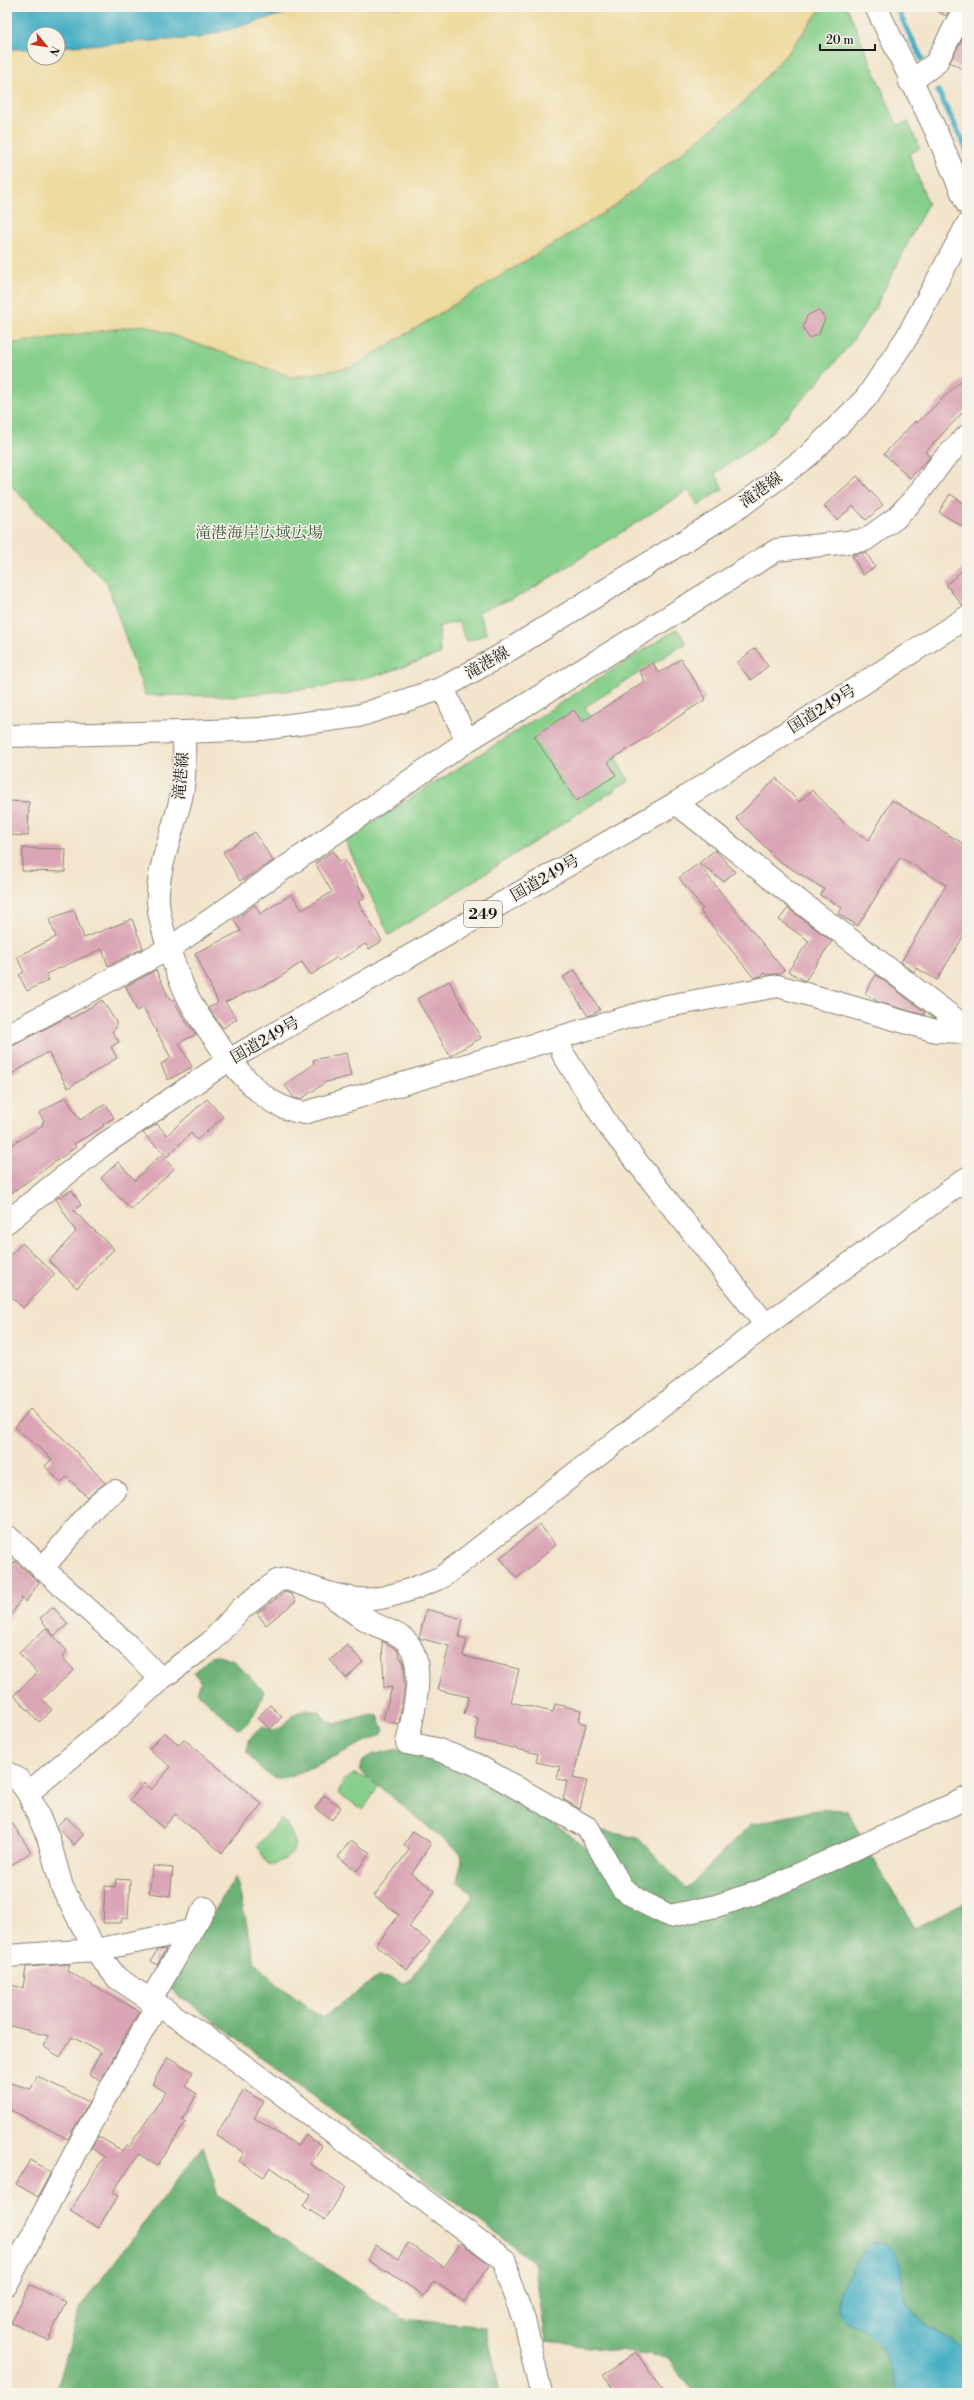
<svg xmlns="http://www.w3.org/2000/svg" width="974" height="2400" font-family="'Libre Bodoni','Noto Serif JP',serif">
<rect width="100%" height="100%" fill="#f7f3e8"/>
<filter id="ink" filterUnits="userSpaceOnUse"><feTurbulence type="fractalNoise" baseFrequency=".025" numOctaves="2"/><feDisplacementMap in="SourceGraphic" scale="8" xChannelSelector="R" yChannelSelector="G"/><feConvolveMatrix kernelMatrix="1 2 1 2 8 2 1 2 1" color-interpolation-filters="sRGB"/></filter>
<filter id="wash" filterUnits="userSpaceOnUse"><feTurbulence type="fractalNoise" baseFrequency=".012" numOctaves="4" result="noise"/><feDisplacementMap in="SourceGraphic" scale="16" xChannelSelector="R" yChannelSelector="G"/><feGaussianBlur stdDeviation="0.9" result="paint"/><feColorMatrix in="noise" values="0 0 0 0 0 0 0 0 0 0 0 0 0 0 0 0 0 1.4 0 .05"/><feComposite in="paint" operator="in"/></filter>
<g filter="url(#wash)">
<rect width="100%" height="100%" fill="#f3e4cc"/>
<!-- green -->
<path fill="#86cf8b" stroke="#517654" d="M822,7H847L897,125L908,122L920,148L909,154L928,203L875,308L851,343L815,386L762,442L715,473L723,489L698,505L688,490L524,594L478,612L487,634L467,641L458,622L439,626L440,654L385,673L324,687L232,696L145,695L107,583L7,482V344L144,325L293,377L352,367L610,209L739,107L789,51Z
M677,629L686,643L585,707L629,781L389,935L345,840Z
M354,1774L366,1778L378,1787L363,1810L338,1793L344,1780Z
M281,1819C293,1830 303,1851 283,1860C278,1862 274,1865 268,1864L257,1846Z"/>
<!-- forest -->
<path fill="#6cb277" stroke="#44674a" d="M215,1655L234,1661L264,1691C261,1702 249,1728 237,1729L197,1692L201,1682L194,1672L211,1656Z
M307,1709L319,1712L327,1721L335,1724L371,1714L378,1716L384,1730L381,1735C360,1742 293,1781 276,1778C264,1775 255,1761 246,1752C247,1741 254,1730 264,1726L272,1730L281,1728L294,1714Z
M398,1749C468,1758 541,1811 595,1855L588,1828L638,1838L686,1889L751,1824L822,1809L847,1810L865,1845L915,1928L967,1902V2393H694L668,2358L546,2341L534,2262L168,1987L236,1876L255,1962L276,1983L322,2018L378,1977L392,1978L402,1983L409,1981L472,1898V1893L457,1881C458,1871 464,1863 461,1854L360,1771L363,1761L372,1755Z
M203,2146L218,2196L403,2319L486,2327L500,2393H56L80,2307Z"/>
<!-- sand -->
<path fill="#eeda9e" stroke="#857b5d" d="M306,7H822L789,51L739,107L610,209L352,367L293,377L144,325L7,344V48H34V58H58V47L117,42Z"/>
<!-- water -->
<path fill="#45aec4" stroke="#306570" d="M7,7H308L199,38L58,47V34H34V49H7Z
M883,2243L894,2250L901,2263L906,2303L925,2325L960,2346L967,2354V2393H898C893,2369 882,2346 863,2330C854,2323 837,2320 838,2307C839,2285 858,2262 869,2244Z"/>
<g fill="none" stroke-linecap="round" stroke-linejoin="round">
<!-- stream -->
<path stroke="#45aec4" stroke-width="5.5" d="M896,7L922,59
M938,91L967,150"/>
</g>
<g id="blocks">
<!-- building -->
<path fill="#daa6b5" d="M931,7H951L946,16Z
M967,30V72L950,62Z
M818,310L825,318L819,334L809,338L803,327L807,316Z
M967,375V408L925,452L930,457L910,478L884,454L915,421L917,423Z
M857,476L883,505L866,520L853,506L837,520L824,506Z
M950,494L967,505V518L962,526L939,512Z
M866,552L875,567L863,575L852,555Z
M967,566V605L963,606L946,585Z
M755,648L768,666L751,680L737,663Z
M681,659L706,699L608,762L616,775L576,801L534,736L574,710L582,722L645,681L639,671L653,663L659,673Z
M776,778L799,802L812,790L848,827L869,840L892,800L967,846V930L937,980L916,968L914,972L901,962L946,885L900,857L858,926L838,914L842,908L820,895L824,889L779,861L736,818Z
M7,801L29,802L28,836L7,835Z
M255,832L273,861L240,881L223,852Z
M23,848L66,849L65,872L22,871Z
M715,850L735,872L723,881L699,863Z
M333,851L339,861L344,859L355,879L365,898L358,902L382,941L369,949L365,944L339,960L337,957L311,975L302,962L276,980L225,1002L237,1019L223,1028L208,1008L218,1002L195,953L241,931L234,920L255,905L260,914L292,894L302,910L332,892L315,863Z
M698,864L784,970L779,974L767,975L765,973L761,976L754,978L700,911L703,909L679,878Z
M788,908L832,941L805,981L788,971L809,941L779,920Z
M74,910L84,938L132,919L143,948L108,966L102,949L46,974L49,980L27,991L19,975L24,972L17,957L56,937L49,919Z
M156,970L170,1000L173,999L186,1022L196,1034L179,1043L192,1067L168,1080L161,1064L171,1058L143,1007L137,1011L126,986Z
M575,970L600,1010L593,1014L588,1016L563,977Z
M876,975L925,1012L924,1015L878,1002L865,993Z
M449,981L481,1038L450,1056L417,999Z
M102,1000L116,1022V1028L112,1031L119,1042L111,1047L117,1058L68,1088L48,1052L7,1077V1049L69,1016L71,1019Z
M346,1053L351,1076L326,1082L301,1099L294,1098L285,1085L314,1064L313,1060Z
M66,1097L80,1120L106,1104L114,1118L103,1124L104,1126L74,1144L76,1147L7,1196V1148L43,1125L42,1123L44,1121L39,1113Z
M207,1099L223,1117L197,1140L191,1133L167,1157L143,1133L157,1124L167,1135Z
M161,1155L174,1169L131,1209L101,1178L118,1162L135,1180Z
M72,1190L81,1205L73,1210L114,1249L77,1288L49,1261L76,1232L56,1199Z
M22,1243L55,1274L23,1308L7,1293V1259Z
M30,1409L65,1440L105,1483L87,1497L67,1477L61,1483L45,1466L52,1459L15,1427Z
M540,1525L556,1545L517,1578L500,1558Z
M15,1561L39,1582L26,1602L22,1597L7,1622V1574Z
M285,1592L291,1594L296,1601L266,1625L257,1613Z
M53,1607L68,1624L54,1636L40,1618Z
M426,1609L463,1619L459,1637L467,1639L463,1656L519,1669L511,1702L553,1712L555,1704L581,1710L579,1722L586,1724L573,1778L587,1781L580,1809L563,1799L567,1781L557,1779L560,1767L536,1762L538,1754L476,1739L478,1718L464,1714L469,1697L438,1690L449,1646L419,1638Z
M46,1628L67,1651L62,1657L74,1670L42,1699L52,1710L39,1722L14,1695L37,1673L19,1653Z
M382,1641L396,1649L404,1664V1688L399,1724L383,1720L392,1687L384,1688Z
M347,1645L363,1662L346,1678L330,1660Z
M270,1705L282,1717L270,1729L258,1717Z
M164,1732L179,1745L184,1739L262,1804L222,1853L175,1814L163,1828L130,1800L144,1783L151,1790L171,1767L149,1749Z
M324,1795L341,1807L332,1820L315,1809Z
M7,1815L31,1852L7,1868Z
M66,1817L84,1834L74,1845L57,1826Z
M413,1831L431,1843L412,1874L435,1891L409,1927L430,1942L407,1970L376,1945L399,1915L374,1896L410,1849L404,1845Z
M351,1840L370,1853L357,1871L338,1857Z
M153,1866L173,1868L170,1896L149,1893Z
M116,1879L130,1880L128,1918H122L121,1923H103L105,1886L115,1887Z
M166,1949L157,1965L151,1961L157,1950Z
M70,1964L67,1971L139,2011L101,2080L89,2074L101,2052L72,2037L60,2057L43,2046L49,2036L7,2025V1984L23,1988L26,1967Z
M168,2057L193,2072L185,2086L197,2094L182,2120L186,2122L157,2166L139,2154L112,2193L118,2196L98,2228L70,2211L104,2157L91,2148L98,2136L122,2151L126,2145L129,2147L166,2092L152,2084Z
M37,2076L89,2102L68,2139L7,2108V2082L31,2089Z
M244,2090L264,2102L254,2118L298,2146L306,2135L322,2146L310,2164L346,2187L325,2220L303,2206L310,2194L270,2167L264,2177L239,2161L244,2153L216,2135Z
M30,2160L51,2172L38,2197L16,2184Z
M408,2243L444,2267L461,2243L490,2264L464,2302L434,2281L424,2296L387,2271L386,2272L367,2260L376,2245L398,2259Z
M30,2285L66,2302L48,2340L11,2323Z
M636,2352L664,2393H616L603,2375Z"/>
</g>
</g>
<g filter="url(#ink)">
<use href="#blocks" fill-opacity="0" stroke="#888074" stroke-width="1"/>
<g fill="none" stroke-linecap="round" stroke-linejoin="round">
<!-- minor casing -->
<g stroke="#888074" stroke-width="24">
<path id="minor" d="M876,7L935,129L967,204
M910,82L936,63L965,7
M443,688L467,741
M7,736L184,732
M676,803L798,900L967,1028
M7,1035L170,948L467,741L777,550L865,540L896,518L916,497L943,460L967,436
M559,1039L563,1054L610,1128L766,1325
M229,1060C252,1086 268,1107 304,1113L662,1007L778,986L936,1031L967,1032
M7,1536L133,1650L161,1679
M42,1569L97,1504L115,1491
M332,1596C343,1604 353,1613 365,1619C377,1627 395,1631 405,1640C428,1661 413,1716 407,1743L436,1749L475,1764L588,1828L622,1888L642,1902L670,1916L716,1906L762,1891L967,1798
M7,1773L18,1779L28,1793L48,1837L62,1887L95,1950L117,1978L200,2033L506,2261L508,2278L524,2320L541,2393
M28,1793L122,1715L161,1679L211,1642L241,1609L277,1581L286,1579C313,1587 345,1602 374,1599C397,1596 420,1586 442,1577L766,1325L967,1178
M7,1956L95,1950L191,1931
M150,2001L205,1908
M7,2284L80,2143L157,2005"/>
</g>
<!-- major casing -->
<g stroke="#888074" stroke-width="24">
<path id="major" d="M229,1060C218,1043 206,1027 195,1010C180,985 160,930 158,902C156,872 174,828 181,798C186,777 184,754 184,732L261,729L358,716L443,688L498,657L741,506L809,455L866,398L907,337L967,225"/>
</g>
<!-- highway casing -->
<g stroke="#888074" stroke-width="24">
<path id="highway" d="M7,1222L103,1145L229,1060L676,803L967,617"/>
</g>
<!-- minor -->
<use href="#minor" stroke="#fff" stroke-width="22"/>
<!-- major -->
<use href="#major" stroke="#fff" stroke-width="22"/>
<!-- highway -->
<use href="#highway" stroke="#fff" stroke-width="22"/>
</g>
</g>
<g text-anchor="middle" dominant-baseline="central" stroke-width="3" stroke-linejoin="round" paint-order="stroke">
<!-- shield labels -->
<rect fill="#f7f3e8" stroke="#5e5c59" stroke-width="1" x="464" y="901" width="38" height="26" rx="3"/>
<g font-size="15" font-weight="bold" fill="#1c1c1c">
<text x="483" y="914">249</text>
</g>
<!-- street labels -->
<g font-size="16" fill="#1c1c1c" stroke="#f7f3e8">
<text transform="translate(761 490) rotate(-36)">滝港線</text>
<text transform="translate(487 663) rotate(-30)">滝港線</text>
<text transform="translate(822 709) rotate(-32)">国道249号</text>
<text transform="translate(181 776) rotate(-85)">滝港線</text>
<text transform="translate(545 878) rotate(-30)">国道249号</text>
<text transform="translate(265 1040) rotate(-30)">国道249号</text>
</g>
<!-- park labels -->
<g font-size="16" fill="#415b43" stroke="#f7f3e8">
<text x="259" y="533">滝港海岸広域広場</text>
</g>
</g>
<!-- margin -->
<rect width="974" height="2400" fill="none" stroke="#f7f3e8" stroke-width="24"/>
<!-- north arrow -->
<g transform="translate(46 46) rotate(120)"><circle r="19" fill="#f7f3e8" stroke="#9f9d96"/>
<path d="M0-3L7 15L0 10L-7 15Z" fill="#c8321e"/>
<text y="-6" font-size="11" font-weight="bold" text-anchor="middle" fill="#1c1c1c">N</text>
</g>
<!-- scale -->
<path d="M820 44v6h55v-6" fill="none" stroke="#1c1c1c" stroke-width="2"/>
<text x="826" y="44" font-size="12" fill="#1c1c1c" stroke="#f7f3e8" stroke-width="3" paint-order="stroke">20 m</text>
</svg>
